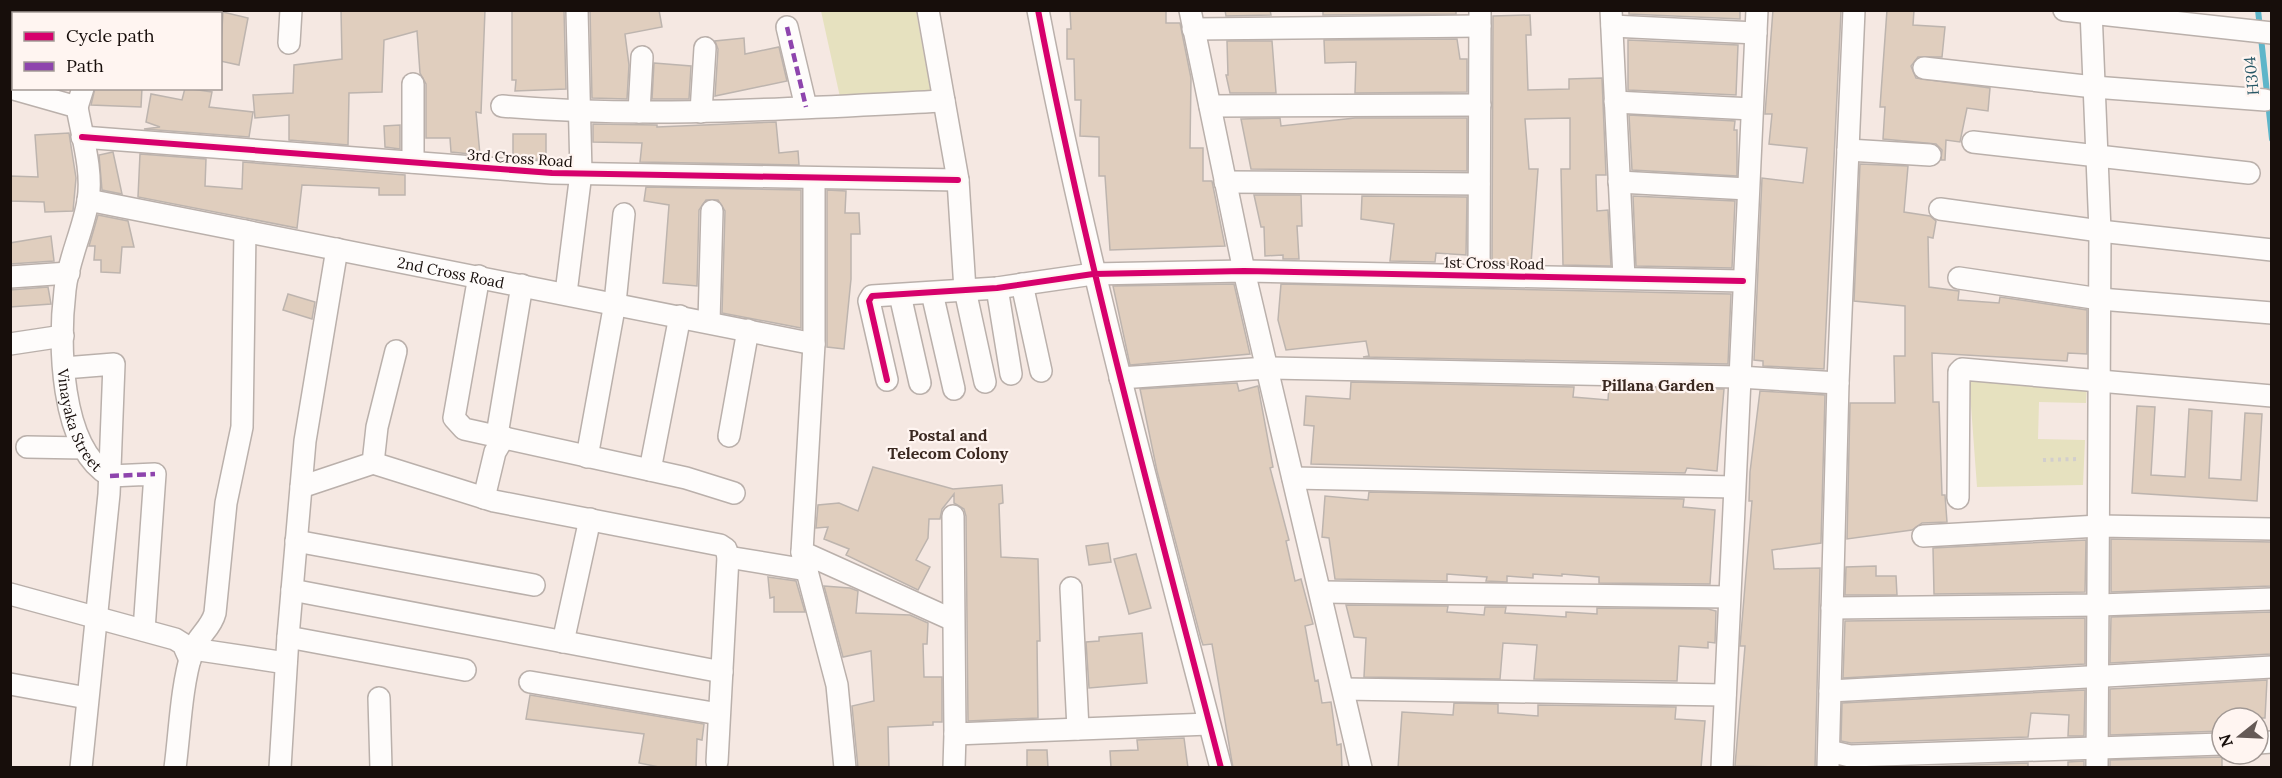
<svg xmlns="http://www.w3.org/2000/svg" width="2282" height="778" font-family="Lora,serif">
<rect width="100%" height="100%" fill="#f5e8e2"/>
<!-- green -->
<path fill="#e6e1bf" d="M821,11H916L931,93L840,97Z
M1969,379L2087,385L2086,403L2039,402L2038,439L2085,440L2083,485L1977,487Z"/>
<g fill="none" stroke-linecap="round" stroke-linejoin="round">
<!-- stream -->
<path stroke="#5eb5c9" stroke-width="6" d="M2258,10L2272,139"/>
</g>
<!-- building -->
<path fill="#e0cebe" stroke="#bdb4ae" stroke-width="1.5" d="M341,10H485L481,113L476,112L480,155L451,152L450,138H426V84L420,73L417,31L384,40L382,92L349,93L348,145L289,140V115L255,118L253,95L293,93L294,65L342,59Z
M512,10H564L566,89L515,91L516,80H512Z
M590,10H659L662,27L625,34L629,65L627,99L592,98Z
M1070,10H1166V23H1180L1191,78L1190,148H1203V181H1212L1225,246L1110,250L1105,176H1099V137L1080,136L1081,100H1075L1074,59H1067V29H1071Z
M1225,10H1270L1271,15L1226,16Z
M1323,10H1456V14L1323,15Z
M1629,10H1740V19L1629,14Z
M1773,10L1841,11L1824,369L1763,366V361L1754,360L1762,178L1803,183L1807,148L1769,144L1772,114H1765Z
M1887,10H1914L1913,25L1945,27L1942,57H1918L1911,66L1916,78L1990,88L1988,111L1967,108L1960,142L1946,140L1945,160H1941L1942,150L1936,144L1883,139L1885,107H1880Z
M223,12L248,18L239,65L220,61Z
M1530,15L1531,35H1526L1528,90L1569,89V79L1602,78L1606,175H1596L1597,211L1608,210L1611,266L1563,265L1561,169H1570V118L1525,119L1529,169H1538L1531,264L1492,263L1493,16Z
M744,38L745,54L779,47L787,81L715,96L718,49L715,41Z
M1457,39L1460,59H1467V92L1355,93L1356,62L1325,63L1324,40Z
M1628,40L1738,45L1736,95L1628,90Z
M1227,41H1272L1276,93H1230L1226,75H1228Z
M654,63L691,66L689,99H652Z
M95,88H142L141,107L91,105Z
M185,88L212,92L209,107L253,112L249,137L144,129L160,127L146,122L151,94L182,100Z
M1629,115L1735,121L1734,130H1737V176L1632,170Z
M1280,118L1281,126L1355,118H1467V171L1251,169L1241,119Z
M776,122L779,153L798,151L799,165L640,162L642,143L593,142V124L657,125V127Z
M400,125V149L385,147L384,126Z
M69,133L76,178L73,211L45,212L44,202L10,201V176L38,177L35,135Z
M513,134H546V160L513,157Z
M113,152L122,194L102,190L99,155Z
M140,154L206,159L205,186L242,189L243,162L405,175V195H379V188L302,185L297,228L138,197Z
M1860,164L1908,166L1904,212L1930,216L1936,221L1933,238L1928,237L1929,287L1959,291L1958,300L1999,303L2000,297L2087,310V354L2068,353L2067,361L1932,353L1933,402H1939L1942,495H1945L1947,522L1922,523L1912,530L1847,539L1850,403H1895L1894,356H1905V306L1854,301Z
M646,187L801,190V328L722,313L725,211L718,200H706L699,210L697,286L663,283L669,205L644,201Z
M827,190L846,191L845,213H859L860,234H851V279L844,349L827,347Z
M1254,195H1301L1302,226H1297L1299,259H1283V255L1265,256L1264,227H1261Z
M1362,196L1467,197L1466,255L1436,253L1435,262L1390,261L1394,224L1361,219Z
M1633,196L1735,201L1732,268L1636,266Z
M98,215L128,221L134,247H122L120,273L101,272V260H94L95,246H89Z
M51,236L54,261L10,264V243Z
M1234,284L1250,354L1130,365L1113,286Z
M1281,284L1731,294L1728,364L1363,357L1369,356L1366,341L1286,350L1278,320Z
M48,287L51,304L10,307V290Z
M288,294L315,302L312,319L283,310Z
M1351,382L1574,387L1573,397L1608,400L1609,387L1724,389L1717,471L1687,468L1685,473L1311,464L1314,426L1304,425L1306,396L1350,399Z
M1237,383L1239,391L1258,386L1273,467L1270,468L1289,540L1286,541L1295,581L1301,579L1313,624L1305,626L1315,681L1318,680L1322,703L1331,702L1337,745L1341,744L1342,768H1233L1212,644L1203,645L1201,639L1157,471L1140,389Z
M1760,391L1825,395L1821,543L1772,550L1774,569L1820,568L1815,768L1735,766L1745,646H1740L1752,501H1749L1750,472Z
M2137,406L2155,407L2151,475L2185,477L2189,409L2212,411L2209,478L2241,480L2245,413L2262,414L2257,501L2132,493Z
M873,467L953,489L1002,485L1003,503L999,504L1001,557L1038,559L1040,641H1037L1038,718L968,721L966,516L964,509L954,503V494L942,509L940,519H929L928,538L916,560L930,567L918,590L846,555L849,549L824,539L828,527L816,528L818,505L839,503L858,511Z
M1369,492L1684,499L1683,507L1715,510L1710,584L1599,583V577L1562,574V576L1533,574V578L1507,576V582L1486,581L1487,577L1447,574V581L1335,579L1329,538L1322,537L1325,496L1368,500Z
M2111,539L2271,542V586L2111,592Z
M2086,540L2085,592L1934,594L1933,548Z
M1108,543L1111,562L1089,565L1086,546Z
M1136,554L1151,608L1129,614L1114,559Z
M1876,566V576H1896L1897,595H1845L1846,567Z
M768,577L796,581L805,612H774V597L770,598Z
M824,586L850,588L858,591L856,613L910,615L928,623L927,644H923L924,677H942V722H933V725L888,727L889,768H858L852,706L874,701L871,651L843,657Z
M1346,605L1445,606H1448L1447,612L1484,615L1485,607H1506L1505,613L1566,617V612L1597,614V608L1708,609L1716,611L1715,643L1708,642V648L1679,646L1677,681L1534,679L1537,645L1503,643L1500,679L1364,677L1366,638L1354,637Z
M2271,612V654L2110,663L2111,617Z
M2085,618V664L1843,678L1845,621Z
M1142,633L1147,683L1089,688L1086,642L1099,641V637Z
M2267,680L2265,718H2222V731L2110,735V689Z
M2085,690L2084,736H2068L2069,715L2031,713L2028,737L1851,743L1841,741L1842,703Z
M530,695L704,724L702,740L697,739L696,767H659L639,763L644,734L526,719Z
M1454,703L1498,704V713L1538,716V705L1676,707L1675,719L1705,721L1701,768H1398L1402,712L1453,715Z
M1184,738L1188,768H1111L1110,751L1138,750L1137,740Z
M1027,750H1047L1048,768H1027Z
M2222,757V768H2110V760Z
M2084,761V768H2068V762Z
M2028,763V768H1889Z"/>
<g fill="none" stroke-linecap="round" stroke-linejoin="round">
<!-- minor casing -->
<g stroke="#bab0ab" stroke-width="24">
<g id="minor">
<path d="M928,10L958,180L965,290L985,382"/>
<path d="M1038,10C1087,266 1156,516 1221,768"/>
<path d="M1190,10L1244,271L1361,768"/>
<path d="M1611,10L1624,278"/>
<path d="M2064,10L2272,33"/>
<path d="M2091,10L2100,231L2097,768"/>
<path d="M29,14L30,10"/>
<path d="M105,14V10"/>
<path d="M210,14V10"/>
<path d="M1612,26L1756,33"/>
<path d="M787,27L806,107"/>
<path d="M1193,29L1480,26"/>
<path d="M289,43L291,10"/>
<path d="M1924,68L2094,87L2265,100"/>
<path d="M413,84V162"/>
<path id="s1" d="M10,88L77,107C82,136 93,171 88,201C83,231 68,260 65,290C59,341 59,447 110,476"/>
<path d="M1615,102L1752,109"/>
<path d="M502,106C649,119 796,108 944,101"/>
<path d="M1210,106L1480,105"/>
<path d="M77,107L83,88"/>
<path d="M639,112L642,57"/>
<path d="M701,112L705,48"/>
<path d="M82,137L552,173L958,180"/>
<path d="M1973,142L2249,173"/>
<path d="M1848,150L1930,155"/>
<path d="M814,178V344L802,552L953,620"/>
<path d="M1225,182L1479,184"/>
<path d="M1619,182L1748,189"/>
<path id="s2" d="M88,200L814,344"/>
<path d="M1940,209L2100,231L2272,250"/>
<path d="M1479,275L1480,10"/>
<path d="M479,276L454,418L464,429L686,478L734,493"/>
<path d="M10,277L69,273"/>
<path d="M1959,278L2100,299L2272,313"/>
<path d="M1022,284L1041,371"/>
<path d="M997,288L1011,374"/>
<path d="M566,293L581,173L577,10"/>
<path d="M932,293L954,389"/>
<path d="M900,295L920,383"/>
<path d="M709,322L712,211"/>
<path d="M10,344L63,336"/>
<path d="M64,368L114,364L109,494L81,768"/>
<path d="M1120,378L1267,368L1739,377L1838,383"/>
<path d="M887,380L869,301L872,296L997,288L1093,274L1244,271L1743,281"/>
<path d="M497,435L522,285"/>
<path d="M729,436L748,330"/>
<path d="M27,447L83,448"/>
<path d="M587,457L615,303L624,214"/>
<path d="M373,463L494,501L720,545L726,549L728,557L717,762"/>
<path d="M650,470L680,316"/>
<path d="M110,476L155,474L144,630"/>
<path d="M1293,478L1734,487"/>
<path d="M301,487L373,463L377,427L396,351"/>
<path d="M484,498L495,452L504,437"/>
<path d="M1958,498L1959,372L1962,369L2272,396"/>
<path d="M953,516L955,734L1209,724"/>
<path d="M1923,536L2099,526L2272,529"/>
<path d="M296,541L534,585"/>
<path d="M802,552L837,685L845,768"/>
<path d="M728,557L807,570"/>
<path d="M1071,588L1078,729"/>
<path d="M292,590L722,672"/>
<path d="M1321,592L1729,597"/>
<path d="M10,594L175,639L183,644L190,660"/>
<path d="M1832,608L2099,605L2272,599"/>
<path d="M288,637L465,670"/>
<path d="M563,642L590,519"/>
<path d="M193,649L286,663"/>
<path d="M530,682L719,714"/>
<path d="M10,684L87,698"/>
<path d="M1343,689L1725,695"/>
<path d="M1830,691L2272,667"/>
<path d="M379,698L381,768"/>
<path d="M2258,743L2272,742"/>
<path d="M1829,751L1850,756L2222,744"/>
<path d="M175,768C180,730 181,688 192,652C197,636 211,629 215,613L226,503L242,427L245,231"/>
<path d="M280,768L288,637L305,441L337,249"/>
<path d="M954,768L955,734"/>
<path d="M1722,768L1757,10"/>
<path d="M1828,768L1838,383L1854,10"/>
</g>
</g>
<!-- path -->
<path stroke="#d2cecd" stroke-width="4" stroke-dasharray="3 4.5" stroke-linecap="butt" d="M2043,460L2078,459"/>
<!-- minor -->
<use href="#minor" stroke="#fefcfb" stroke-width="21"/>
<!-- quiet -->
<path stroke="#8e44ad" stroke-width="4.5" stroke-dasharray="9 4.5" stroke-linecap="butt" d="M787,27L806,107
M110,476L155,474"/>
<!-- cycleway casing -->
<g stroke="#fff5f1" stroke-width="10">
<path id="cycleway" d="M1038,10C1087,266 1156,516 1221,768
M82,137L552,173L958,180
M887,380L869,301L872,296L997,288L1093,274L1244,271L1743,281"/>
</g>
<!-- cycleway -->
<use href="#cycleway" stroke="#d6006c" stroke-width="6"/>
</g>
<g text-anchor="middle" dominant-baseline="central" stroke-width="4.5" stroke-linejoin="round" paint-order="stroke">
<!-- street labels -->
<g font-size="15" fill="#170e0b" stroke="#fff5f1">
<text transform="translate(520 158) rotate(4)">3rd Cross Road</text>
<text transform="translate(1494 263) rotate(1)">1st Cross Road</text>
<text stroke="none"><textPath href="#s2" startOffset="370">2nd Cross Road</textPath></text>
<text stroke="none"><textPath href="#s1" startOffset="390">Vinayaka Street</textPath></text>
</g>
<!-- water labels -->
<g font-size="16" font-style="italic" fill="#275766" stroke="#fff5f1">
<text transform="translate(2251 76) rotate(-96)">H304</text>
</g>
<!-- neighbourhood labels -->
<g font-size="16" font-weight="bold" fill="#3b2921" stroke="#fff5f1">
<text x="1658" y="385">Pillana Garden</text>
<text x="948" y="435">Postal and<tspan x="948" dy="18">Telecom Colony</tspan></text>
</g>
</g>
<!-- border -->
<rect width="2282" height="778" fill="none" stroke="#170e0b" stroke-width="24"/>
<!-- legend -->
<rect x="12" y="12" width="210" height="78" fill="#fff5f1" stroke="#a29995" stroke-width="1.5"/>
<rect x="24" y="32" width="30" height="9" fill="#d6006c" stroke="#a29995" stroke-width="1.5"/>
<text x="66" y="42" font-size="18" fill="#170e0b">Cycle path</text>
<rect x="24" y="62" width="30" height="9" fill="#8e44ad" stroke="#a29995" stroke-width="1.5"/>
<text x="66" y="72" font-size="18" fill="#170e0b">Path</text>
<!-- north arrow -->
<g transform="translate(2240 736) rotate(252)"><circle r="28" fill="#fff5f1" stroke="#a29995" stroke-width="1.5"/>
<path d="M0-4.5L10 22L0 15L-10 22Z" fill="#655a56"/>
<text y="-9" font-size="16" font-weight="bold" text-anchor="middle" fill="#170e0b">N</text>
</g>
</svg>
